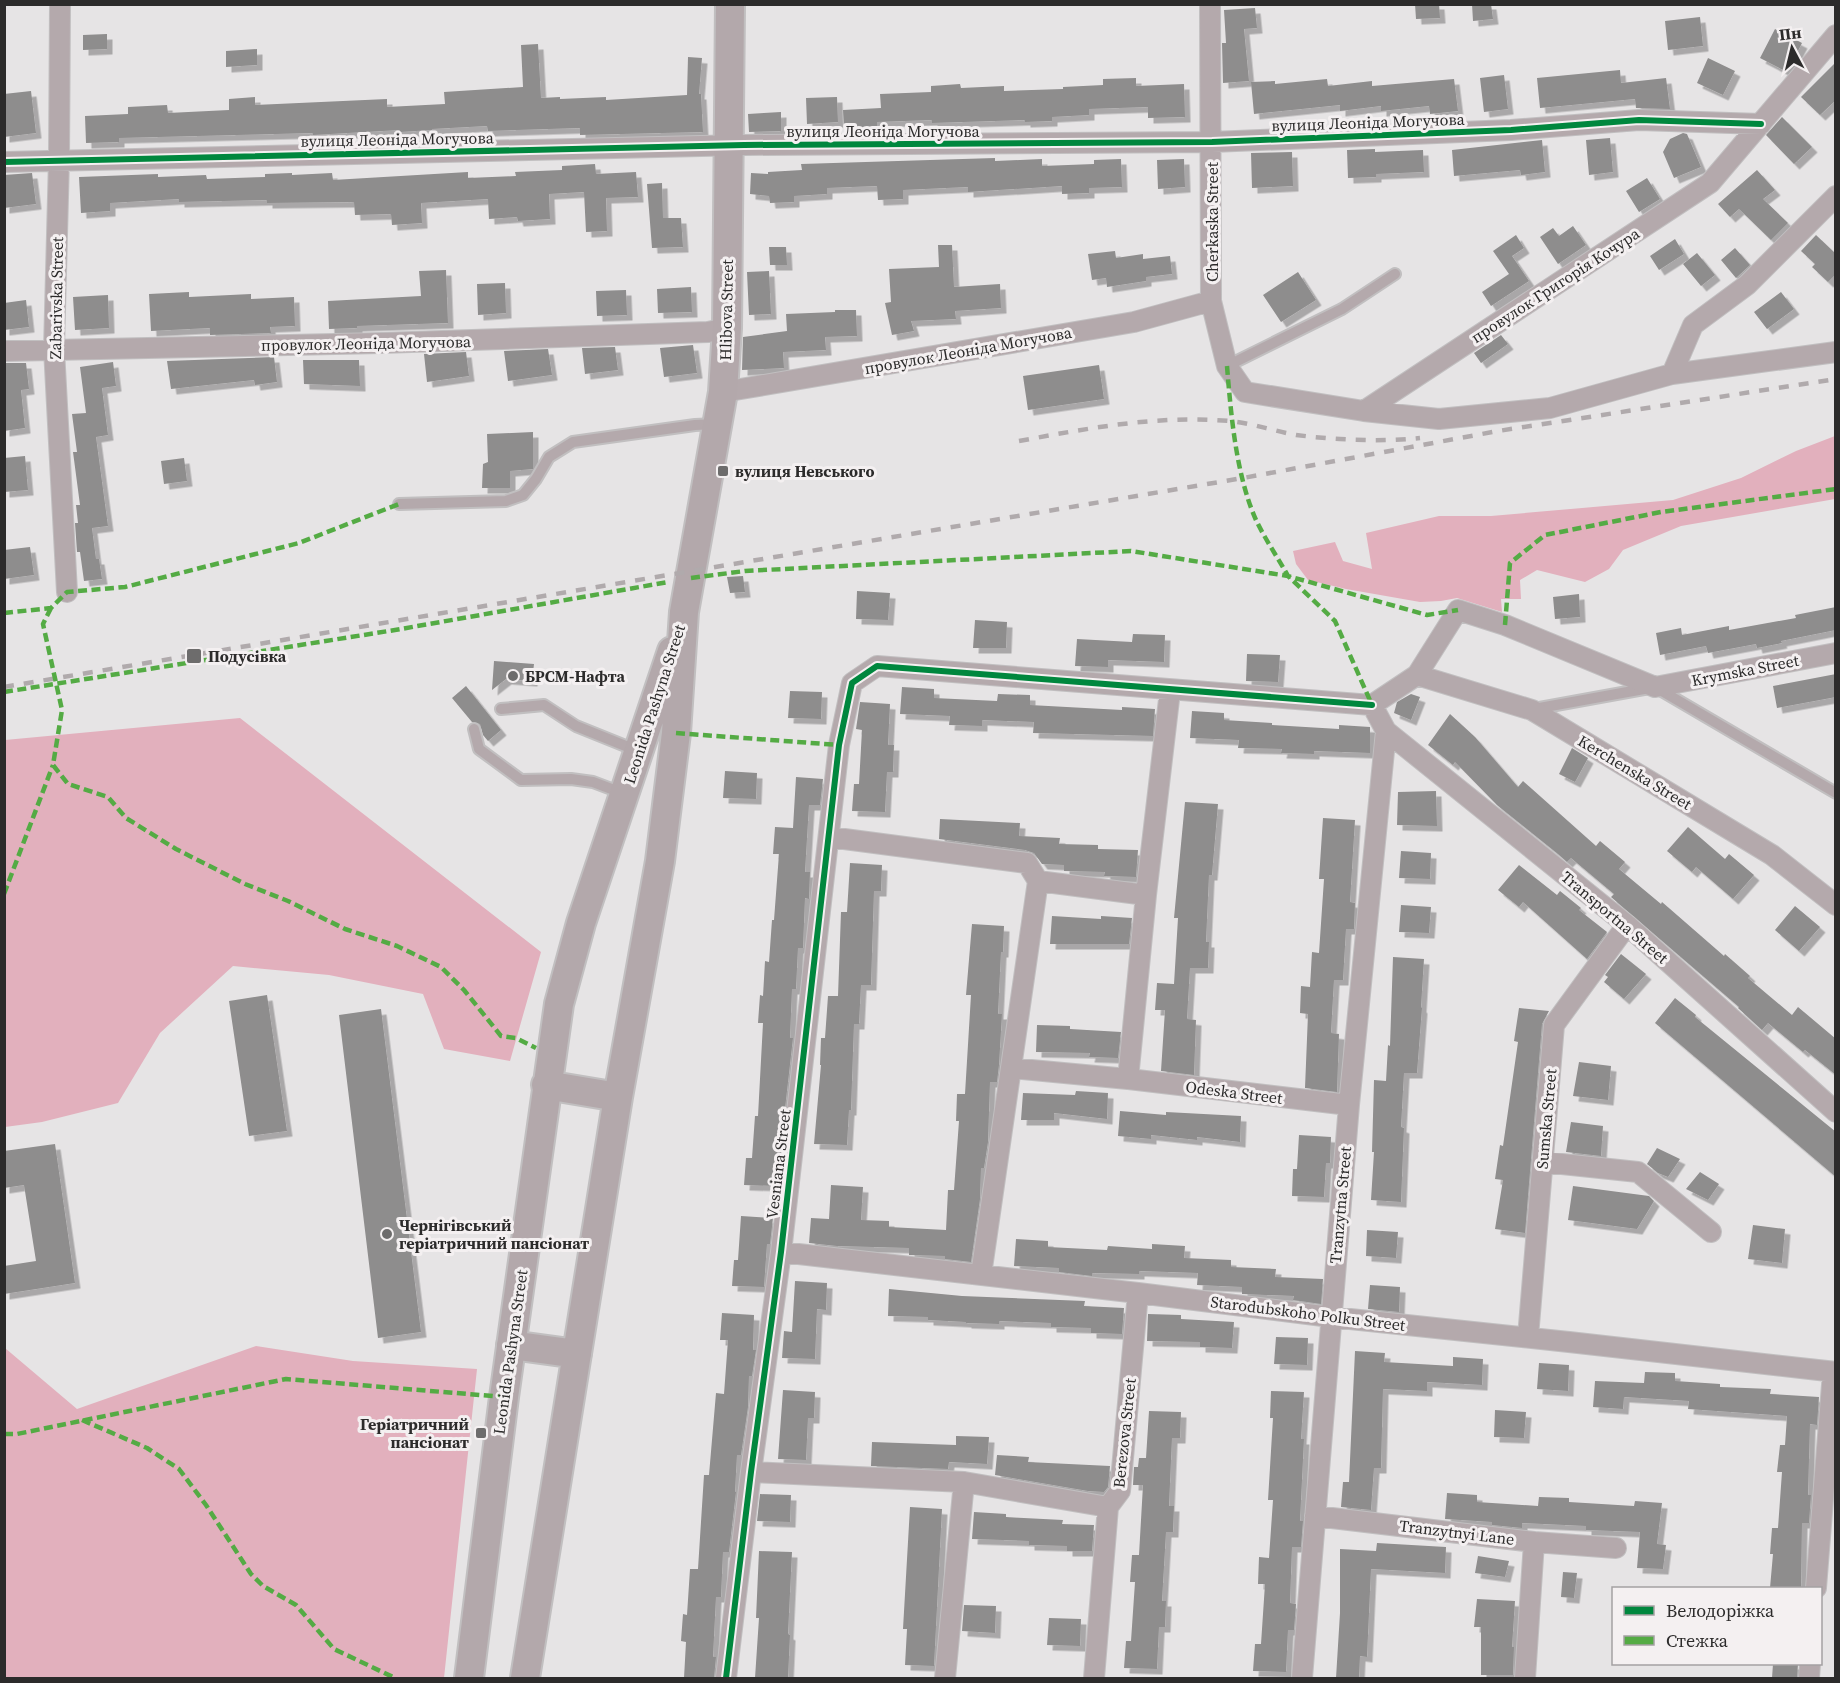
<svg xmlns="http://www.w3.org/2000/svg" width="1840" height="1683" font-family="'Source Serif 4',serif">
<defs>
<filter id="shadow"><feDropShadow dx="5.5" dy="5.5" stdDeviation="0" flood-color="#0004"/></filter>
</defs>
<rect width="100%" height="100%" fill="#e6e4e5"/>
<!-- forest -->
<path fill="#e2b0bd" d="M1835,436V499L1681,526L1623,550L1609,569L1585,582L1537,570L1520,580L1521,599H1501L1502,612L1457,598L1441,601L1420,602L1346,589L1308,580L1296,564L1293,551L1335,542L1343,561L1372,569L1366,533L1439,516H1491L1673,500L1741,478L1796,451Z
M240,718L541,952L510,1061L444,1049L423,994L329,975L233,966L160,1033L118,1103L42,1122L5,1127V740Z
M256,1346L353,1361L477,1369L444,1678H5V1348L77,1409Z"/>
<!-- building -->
<path fill="#8e8d8d" filter="url(#shadow)" d="M1415,4H1439L1440,18L1416,19Z
M1472,4H1491L1493,19L1473,21Z
M1255,8L1257,28L1244,29L1249,81L1223,83L1222,43H1226L1224,10Z
M1700,17L1703,46L1668,50L1665,21Z
M1775,29L1802,43L1787,72L1760,58Z
M107,34V49L83,50V35Z
M538,44L541,98L560,97V99L606,97V100L687,95L688,57L702,58L699,94H701L703,132L580,135V128L488,131L487,126L432,129V130L400,132V130L313,135V133L119,138V142L86,143L85,116L128,114V107L167,105L168,113L229,110V99L255,97V105L387,99V107L445,104L444,92L523,87L521,45Z
M257,49V65L226,67V51Z
M1708,58L1735,71L1723,95L1697,83Z
M1836,62V100L1820,115L1801,97Z
M1620,70L1621,83L1666,78L1670,109L1636,108L1635,99L1540,108L1537,78Z
M1504,75L1508,109L1484,112L1480,78Z
M1136,78V86L1184,84L1185,117L1148,118V107L1089,109V115L1052,117V121L1025,122V120L932,123V120L877,122V127L844,129L843,110L881,108L880,94L931,92V86L960,84L961,88L1004,86V91L1063,89V87L1103,85V79Z
M1327,79L1328,86L1372,81V86L1454,79L1458,111L1430,114L1429,106L1381,111V106L1340,111V105L1254,114L1251,82L1275,81V84Z
M31,91L36,133L4,137V94Z
M837,97L838,122L807,124L806,98Z
M781,112V131L749,132L748,114Z
M1782,117L1812,147L1794,164L1766,135Z
M1683,133L1687,134L1701,167L1674,178L1663,152L1670,139Z
M1610,138L1613,172L1589,175L1586,140Z
M1542,140L1545,172L1521,175L1520,170L1454,176L1452,150Z
M1375,149V152L1423,150L1424,172L1376,174V177L1348,178L1347,150Z
M1292,152L1293,186L1252,188L1251,153Z
M995,158V161L1042,159V166L1094,164V160L1121,159L1122,187L1089,188V193L1062,194V186L968,192V187L903,190V199L878,200L877,186L827,188V194L794,196V202L770,203L769,196L750,194L751,173L768,174V172L802,170L801,164Z
M1184,159L1185,187L1158,189L1157,160Z
M595,164L596,174L636,172L638,197L606,198L607,231L586,232L584,192L549,194L550,219L518,221L517,217L489,219L488,199L421,203L422,223L392,225L391,214L355,215L354,202L267,203V200L179,202V199L110,203V211L81,213L79,177L158,174V177L206,175L207,179L265,177V174L292,173V175L332,173L333,180L468,172V178L516,176L515,172L562,170V166Z
M1757,170L1775,190L1763,199L1788,223L1771,240L1739,209L1730,217L1718,204Z
M32,173L36,204L4,208V175Z
M1647,178L1660,199L1639,212L1626,191Z
M662,183L663,218H681L683,247L652,248L647,184Z
M1573,226L1586,245L1558,264L1540,237L1553,228L1559,236Z
M1516,235L1524,248L1512,256L1529,281L1491,306L1482,292L1509,274L1493,251Z
M1816,235L1836,254V274L1828,282L1812,267L1815,264L1801,251Z
M1675,239L1684,254L1659,270L1650,256Z
M938,245H952L954,287L1000,284L1001,308L955,311L956,319L911,321L914,331L892,335L885,303L891,302L889,269L939,267Z
M769,247H786L787,265H770Z
M1735,248L1750,265L1736,278L1721,260Z
M1115,251L1116,258L1143,254V259L1170,256L1172,274L1146,277V281L1107,287L1106,278L1092,280L1088,254Z
M1697,253L1715,275L1701,286L1683,264Z
M446,270L448,323L357,326V328L329,329L328,301L421,296L419,271Z
M769,271L771,314L749,315L747,272Z
M1298,272L1316,300L1281,322L1263,295Z
M505,283L506,313L478,315L477,284Z
M691,287L692,312L658,313L657,289Z
M626,290L627,315L597,316L596,291Z
M189,292V297L251,294V299L294,297L295,326L270,327L271,333L210,335V328L151,331L149,294Z
M1781,292L1794,309L1767,329L1754,312Z
M108,295L109,328L75,330L73,297Z
M26,300L29,327L4,330V303Z
M835,310H856L857,336L825,337L826,350L783,352L784,368L742,370L743,337L787,331L786,314L835,312Z
M1501,335L1508,344L1481,363L1474,353Z
M693,345L697,373L664,377L660,348Z
M615,347L618,370L585,374L582,348Z
M548,349L552,375L508,381L504,351Z
M466,352L469,376L427,382L424,354Z
M274,357L277,382L255,385L254,380L171,389L167,361Z
M303,360H359L360,386L304,384Z
M113,362L116,386L102,388L108,435L96,437L108,526L92,528L96,559H99L102,579L84,581L80,552H77L75,523H78L76,505H80L73,452H77L72,414L86,413L80,367Z
M4,363H26L29,389L21,390L25,428L4,431Z
M1099,365L1104,399L1028,410L1023,376Z
M533,432V469L510,471V488H482L483,464L488,462L487,434Z
M25,456L28,490L4,492V458Z
M184,458L187,481L164,484L161,461Z
M30,547L34,575L4,579V550Z
M743,576L745,592L730,593L727,577Z
M857,591L890,593L888,620L856,619Z
M1579,594L1580,617L1555,619L1553,597Z
M1836,607V630L1781,641L1782,643L1757,648L1756,644L1708,653L1706,646L1660,655L1656,633L1681,628L1682,635L1729,626V630L1796,618L1795,615Z
M975,620L1007,622L1006,648H973Z
M1133,634L1165,635L1164,662L1108,660V667L1075,666L1077,639L1132,642Z
M1247,654L1280,655L1278,682L1246,681Z
M494,661L534,664L532,681L506,679L492,690Z
M1836,674V697L1777,708L1773,686Z
M466,686L501,730L488,741L483,735L480,724L472,722L452,698Z
M902,687L934,689V698L997,701L998,694L1030,695V705L1122,710V707L1155,709L1153,736L1033,733L1034,722L982,720V726L949,725L950,716L900,714Z
M790,691L822,692L821,719L788,718Z
M1411,694L1420,697L1411,720L1394,713L1397,702Z
M860,702L890,704L888,745H894L893,772H887L885,812L852,811L854,784H859L862,730L856,729Z
M1192,711L1224,713V720L1272,723V725L1339,729V725L1370,727V753L1314,751V754L1281,753L1282,749L1238,748L1239,740L1190,738Z
M1450,714L1475,737L1518,787L1523,781L1596,846L1600,841L1625,862L1619,869L1661,904L1662,902L1724,956L1725,954L1750,976L1748,978L1792,1015L1798,1007L1836,1039V1075L1805,1050L1803,1052L1768,1023L1762,1030L1738,1008L1739,1007L1611,897L1614,894L1571,858L1567,862L1558,854L1497,805L1455,762L1453,765L1428,745Z
M1572,748L1588,758L1575,782L1559,774Z
M725,771L757,773L756,799L723,798Z
M796,777L823,779L820,805H809L805,872H810L809,899L805,898L803,948H798L796,989H792L790,1038H793L781,1144H778L776,1186L744,1185L746,1158H752L755,1116H758L763,1023H758L760,995L763,996L765,961L769,962L772,920H774L779,854H773L775,827L793,828Z
M1436,791L1437,826L1397,825L1398,792Z
M1185,802L1218,804L1212,875H1209L1206,942H1209L1208,968H1190L1187,1019L1196,1020L1194,1075L1161,1071L1165,1010H1155L1157,983L1174,984L1178,918H1174Z
M1323,818L1355,820L1350,902L1355,903L1354,929H1346L1343,980H1334L1331,1033L1339,1034L1337,1092L1305,1088L1308,1014L1300,1013L1301,986L1310,987L1312,952L1319,953L1324,879H1319Z
M940,819L1020,823L1019,836L1060,838L1059,844L1098,845V849L1138,850L1136,877L1104,876L1105,872L1064,871V865L1042,864L1034,853L1025,850L939,839Z
M1688,827L1725,859L1729,854L1754,875L1733,899L1696,867L1692,872L1667,851Z
M1401,851L1431,853L1430,879L1399,878Z
M850,863L882,865L881,891H874L871,985H861L859,1024H854L851,1110H849L847,1145L814,1144L821,1065H820L821,1038H825L828,996H838L841,912H847Z
M1519,865L1557,895L1560,891L1581,908L1579,910L1607,932L1587,959L1523,902L1519,907L1498,890Z
M1401,905L1431,907L1429,933L1399,932Z
M1795,906L1820,927L1799,951L1775,930Z
M1052,916L1101,919V916L1132,918L1129,944H1050Z
M972,924L1004,926L1003,952H1001L998,1014H1002L999,1065L997,1082H990L988,1142L984,1168H981L980,1199L971,1262L945,1259V1256L909,1255V1248L837,1246L809,1243L811,1218L829,1219L831,1185L863,1187L861,1220L889,1221V1227L946,1230L948,1190H954L959,1121H956L957,1094H965L971,995H966Z
M1621,954L1646,974L1624,999L1604,982L1608,977L1605,975Z
M1393,957L1424,959L1421,1007L1422,1008L1417,1073H1404L1401,1127L1404,1128L1401,1202L1371,1200L1374,1152H1372L1374,1080L1386,1081L1388,1045L1390,1046Z
M267,995L287,1131L249,1136L229,1001Z
M1675,998L1696,1015L1695,1017L1836,1132V1177L1655,1023Z
M1519,1008L1549,1011L1542,1024L1525,1233L1495,1229L1503,1180L1495,1179L1500,1145L1503,1146L1518,1042L1514,1041Z
M381,1009L421,1332L378,1338L339,1015Z
M1037,1025L1070,1026V1029L1121,1032L1118,1058L1089,1057L1090,1053L1036,1052Z
M1579,1062L1611,1066L1608,1100L1573,1096Z
M1076,1091L1108,1093L1107,1119L1054,1113V1120H1021L1023,1093L1075,1095Z
M1120,1111L1166,1115V1112L1241,1116L1240,1142L1197,1137V1140L1151,1135V1139L1118,1136Z
M1571,1122L1603,1126L1601,1156L1566,1152Z
M1299,1135L1331,1137L1330,1163H1326L1324,1197L1292,1196L1293,1169H1297Z
M55,1144L75,1283L4,1294V1266L36,1261L24,1185L4,1188V1151Z
M1657,1148L1680,1159L1668,1177L1658,1173L1647,1164Z
M1700,1172L1719,1184L1708,1200L1686,1189Z
M1573,1186L1649,1196L1654,1201L1637,1229L1568,1220Z
M741,1216L773,1218L770,1244H767L764,1287L732,1286L734,1260H738Z
M1753,1225L1785,1229L1782,1263L1748,1259Z
M1367,1230L1398,1232L1396,1258L1366,1256Z
M1016,1239L1048,1241V1247L1107,1250L1108,1246L1152,1249V1244L1185,1246L1184,1258L1231,1260V1267L1276,1269L1275,1277L1323,1279L1321,1304L1293,1300L1294,1296L1242,1294V1287L1197,1285L1198,1273L1139,1271V1274L1092,1273V1276L1059,1272V1268L1014,1266Z
M795,1281L827,1283L826,1310L817,1309L815,1359L782,1358L784,1331L792,1332Z
M1370,1285L1400,1287L1399,1312L1368,1309Z
M889,1289L962,1296L1085,1301L1084,1306L1124,1308L1122,1334L1091,1333V1328L1051,1327V1323L999,1321V1324L966,1323V1322L928,1320V1317L888,1316Z
M722,1313L754,1315L753,1350H756L752,1376H749L748,1407L741,1455H737L735,1492H736L729,1552H723L721,1597H716L713,1657H716L714,1678H684L686,1642L681,1641L683,1614L687,1615L690,1569H698L704,1475H709L716,1393L724,1394L728,1340H720Z
M1148,1314L1181,1315V1319L1234,1322L1232,1348L1200,1347V1342L1147,1341Z
M1276,1337L1308,1338L1307,1365L1274,1364Z
M1355,1351L1385,1353L1384,1362L1453,1366V1357L1483,1359L1482,1385L1427,1382V1391L1383,1389L1381,1468H1374L1371,1510L1341,1507L1343,1482H1349Z
M1539,1363L1569,1365L1568,1391L1537,1389Z
M1645,1372L1675,1373V1381L1720,1384V1387L1771,1389L1770,1394L1819,1397L1817,1425L1810,1424L1808,1495H1811L1809,1523H1802L1801,1588H1770L1773,1554H1770L1772,1528H1778L1782,1472H1777L1780,1445H1785L1787,1416L1688,1409L1689,1401L1624,1397L1623,1409L1593,1407L1595,1381L1644,1383Z
M783,1390L815,1392L814,1418H808L806,1460L778,1459Z
M1271,1391L1304,1392L1301,1439H1304L1300,1521H1303L1301,1547H1292L1290,1603L1296,1604L1294,1630H1288L1286,1672L1253,1671L1255,1644H1261L1265,1584H1258L1259,1557L1269,1558L1273,1500H1268L1273,1418H1270Z
M1495,1410L1526,1412L1524,1438L1494,1437Z
M1149,1411L1181,1412L1180,1438H1172L1169,1506H1174L1173,1532H1166L1162,1601H1166L1165,1627H1159L1157,1669L1124,1668L1126,1641H1131L1135,1582H1130L1132,1555H1139L1143,1485H1133L1134,1467H1138L1139,1458H1146Z
M956,1436L989,1437L987,1464L949,1462L948,1469L871,1466L872,1442L956,1445Z
M997,1455L1029,1457L1028,1462L1110,1466L1108,1487L1104,1492L1088,1491L995,1475Z
M1447,1493L1477,1495V1502L1538,1506L1539,1497L1569,1498V1502L1634,1506L1635,1501L1662,1503L1657,1544L1666,1545L1663,1569L1637,1568L1640,1532L1586,1530V1526L1522,1523V1528L1492,1525V1522L1445,1519Z
M760,1494L791,1495L790,1522L757,1521Z
M910,1507L942,1509L934,1666L905,1665L907,1629H903Z
M974,1512L1006,1514V1517L1063,1520L1062,1524L1094,1525L1092,1551H1067V1546L1029,1545V1541L972,1539Z
M1377,1543L1446,1547L1445,1573L1371,1569L1367,1657L1360,1656L1359,1678H1336L1340,1613V1549L1376,1551Z
M759,1551L792,1552L788,1634L790,1635L788,1678H755L759,1618H756Z
M1478,1556L1509,1561L1505,1577L1475,1573Z
M1563,1572L1577,1573L1574,1598L1561,1597Z
M1477,1599L1515,1601L1512,1647H1514L1513,1675H1481V1627H1474Z
M964,1605L996,1606L995,1633L962,1631Z
M1049,1618L1081,1619L1080,1646L1047,1645Z
M1773,1664H1798L1797,1678H1772Z"/>
<g fill="none" stroke-linecap="round" stroke-linejoin="round">
<!-- service casing -->
<g stroke="#c1bfc0" stroke-width="14">
<path id="service" d="M1227,366L1342,309L1395,274
M399,504L506,501L523,495L536,479L549,457L573,442L695,425L716,424
M501,709L544,705L576,726L638,751
M1534,709L1655,687L1836,793
M474,729L479,749L521,780L571,779L593,782L622,793"/>
</g>
<!-- minor casing -->
<g stroke="#c1bfc0" stroke-width="22">
<path id="minor" d="M60,4L59,159L54,349L67,592
M1210,4L1211,301L1227,366L1245,392L1364,411L1710,183L1836,35
M4,162L744,145L1212,142L1511,130L1639,120L1761,124
M4,351L381,343L708,332L727,328
M1672,374L1836,352
M723,392L1134,322L1211,301
M1364,411L1439,419L1550,408L1672,374L1693,325L1747,285L1836,196
M1836,653L1655,687L1505,625L1458,610L1417,675L1372,705L1386,731L1627,925L1836,1112
M1417,675L1532,710L1772,855L1836,905
M829,837L1027,863L1038,881
M1011,1068L1128,1079L1146,895L1170,691
M1120,1078L1349,1105
M1543,1162L1638,1172L1711,1232
M781,1252L1138,1293L1331,1317L1569,1342L1836,1372
M981,1275L1038,881L1146,895
M1528,1337L1554,1025L1627,925
M751,1472L964,1482L1108,1507
M1315,1516L1534,1542L1525,1678
M1534,1542L1616,1548
M1816,1588L1833,1372
M726,1678L751,1472L781,1252L839,745L852,683L877,666L1372,705
M945,1678L964,1482
M1094,1678L1108,1507L1120,1491L1138,1293
M1302,1678L1349,1105L1386,731
M1809,1678L1810,1664"/>
</g>
<!-- secondary casing -->
<g stroke="#c1bfc0" stroke-width="32">
<path id="secondary" d="M546,1085L618,1097
M511,1345L577,1354
M469,1678L504,1397L559,1004L581,923L672,651
M525,1678L618,1097L660,861L676,733L684,612L723,392L727,328L730,4"/>
</g>
<!-- service -->
<use href="#service" stroke="#b4a9ac" stroke-width="10"/>
<!-- minor -->
<use href="#minor" stroke="#b4a9ac" stroke-width="20"/>
<!-- secondary -->
<use href="#secondary" stroke="#b3a8ab" stroke-width="28"/>
<!-- rail -->
<path stroke="#b0aaac" stroke-width="4.5" stroke-dasharray="10 10" stroke-linecap="butt" d="M1019,441C1090,428 1157,415 1229,421C1251,423 1274,431 1296,435C1337,440 1380,442 1420,438
M4,687L1243,478L1498,431L1836,379"/>
<!-- quiet -->
<path stroke="#54ab44" stroke-width="4.5" stroke-dasharray="9 4.5" stroke-linecap="butt" d="M1227,366C1231,415 1236,475 1256,520C1265,539 1278,558 1288,576L1427,615L1458,610
M691,578L745,571L1131,551L1288,576L1335,621L1372,705
M51,608L43,624L62,710L53,765L68,784L108,797L126,818L176,849L245,884L288,901L345,929L397,946L441,967L464,990L501,1036L516,1038L536,1048
M4,613L51,608L67,592L125,587L299,543L399,504
M1505,625L1510,563L1545,535L1661,512L1836,489
M4,692L395,630L668,582
M676,733L839,745
M4,894L53,765
M82,1420L147,1448L179,1469L206,1505L251,1574L263,1586L296,1605L334,1649L395,1678
M4,1434H17L286,1379L504,1397"/>
<!-- cycleway casing -->
<g stroke="#f4f0f1" stroke-width="10">
<path id="cycleway" d="M4,162L744,145L1212,142L1511,130L1639,120L1761,124
M726,1678L751,1472L781,1252L839,745L852,683L877,666L1372,705"/>
</g>
<!-- cycleway -->
<use href="#cycleway" stroke="#00873e" stroke-width="6"/>
</g>
<!-- markers -->
<g fill="#6d6c6c" stroke="#f4f0f1" stroke-width="2">
<rect x="717" y="465" width="12" height="12" rx="3"/>
<rect x="186" y="648" width="16" height="16" rx="3"/>
<circle cx="513" cy="676" r="6"/>
<circle cx="387" cy="1234" r="6"/>
<rect x="475" y="1427" width="12" height="12" rx="3"/>
</g>
<g text-anchor="middle" dominant-baseline="central" stroke-width="6" stroke-linejoin="round" paint-order="stroke">
<!-- street labels -->
<g font-size="16" fill="#2c2b2b" stroke="#f4f0f1">
<text transform="translate(1368 122) rotate(-2)">вулиця Леоніда Могучова</text>
<text x="883" y="131">вулиця Леоніда Могучова</text>
<text transform="translate(397 139) rotate(-1)">вулиця Леоніда Могучова</text>
<text transform="translate(1212 222) rotate(-90)">Cherkaska Street</text>
<text transform="translate(1555 285) rotate(-33)">провулок Григорія Кочура</text>
<text transform="translate(56 298) rotate(-89)">Zabarivska Street</text>
<text transform="translate(726 310) rotate(-89)">Hlibova Street</text>
<text transform="translate(366 343) rotate(-1)">провулок Леоніда Могучова</text>
<text transform="translate(968 350) rotate(-10)">провулок Леоніда Могучова</text>
<text transform="translate(1745 670) rotate(-11)">Krymska Street</text>
<text transform="translate(654 704) rotate(-72)">Leonida Pashyna Street</text>
<text transform="translate(1635 772) rotate(31)">Kerchenska Street</text>
<text transform="translate(1615 917) rotate(40)">Transportna Street</text>
<text transform="translate(1234 1092) rotate(7)">Odeska Street</text>
<text transform="translate(1546 1119) rotate(-85)">Sumska Street</text>
<text transform="translate(778 1164) rotate(-83)">Vesniana Street</text>
<text transform="translate(1340 1205) rotate(-85)">Tranzytna Street</text>
<text transform="translate(1308 1313) rotate(7)">Starodubskoho Polku Street</text>
<text transform="translate(510 1352) rotate(-82)">Leonida Pashyna Street</text>
<text transform="translate(1124 1433) rotate(-84)">Berezova Street</text>
<text transform="translate(1457 1532) rotate(7)">Tranzytnyi Lane</text>
</g>
<!-- poi labels -->
<g font-size="16" font-weight="bold" fill="#2c2b2b" stroke="#f4f0f1" text-anchor="start">
<text x="735" y="471">вулиця Невського</text>
<text x="208" y="656">Подусівка</text>
<text x="525" y="676">БРСМ-Нафта</text>
<text x="399" y="1225">Чернігівський<tspan x="399" dy="18">геріатричний пансіонат</tspan></text>
<text x="469" y="1424" text-anchor="end">Геріатричний<tspan x="469" dy="18">пансіонат</tspan></text>
</g>
</g>
<!-- border -->
<rect width="1840" height="1683" fill="none" stroke="#2c2b2b" stroke-width="12"/>
<!-- legend -->
<rect x="1612" y="1587" width="210" height="78" fill="#f4f0f1" stroke="#a4a1a2" stroke-width="1.5"/>
<rect x="1624" y="1606" width="30" height="9" fill="#00873e" stroke="#a4a1a2" stroke-width="1.5"/>
<text x="1666" y="1617" font-size="18" fill="#2c2b2b">Велодоріжка</text>
<rect x="1624" y="1636" width="30" height="9" fill="#54ab44" stroke="#a4a1a2" stroke-width="1.5"/>
<text x="1666" y="1647" font-size="18" fill="#2c2b2b">Стежка</text>
<!-- north arrow -->
<g transform="translate(1792 48) rotate(353)" stroke="#f4f0f1" stroke-width="4.5" paint-order="stroke">
<path d="M0-4.5L10 22L0 15L-10 22Z" fill="#2c2b2b"/>
<text y="-9" font-size="16" font-weight="bold" text-anchor="middle" fill="#2c2b2b">Пн</text>
</g>
</svg>
